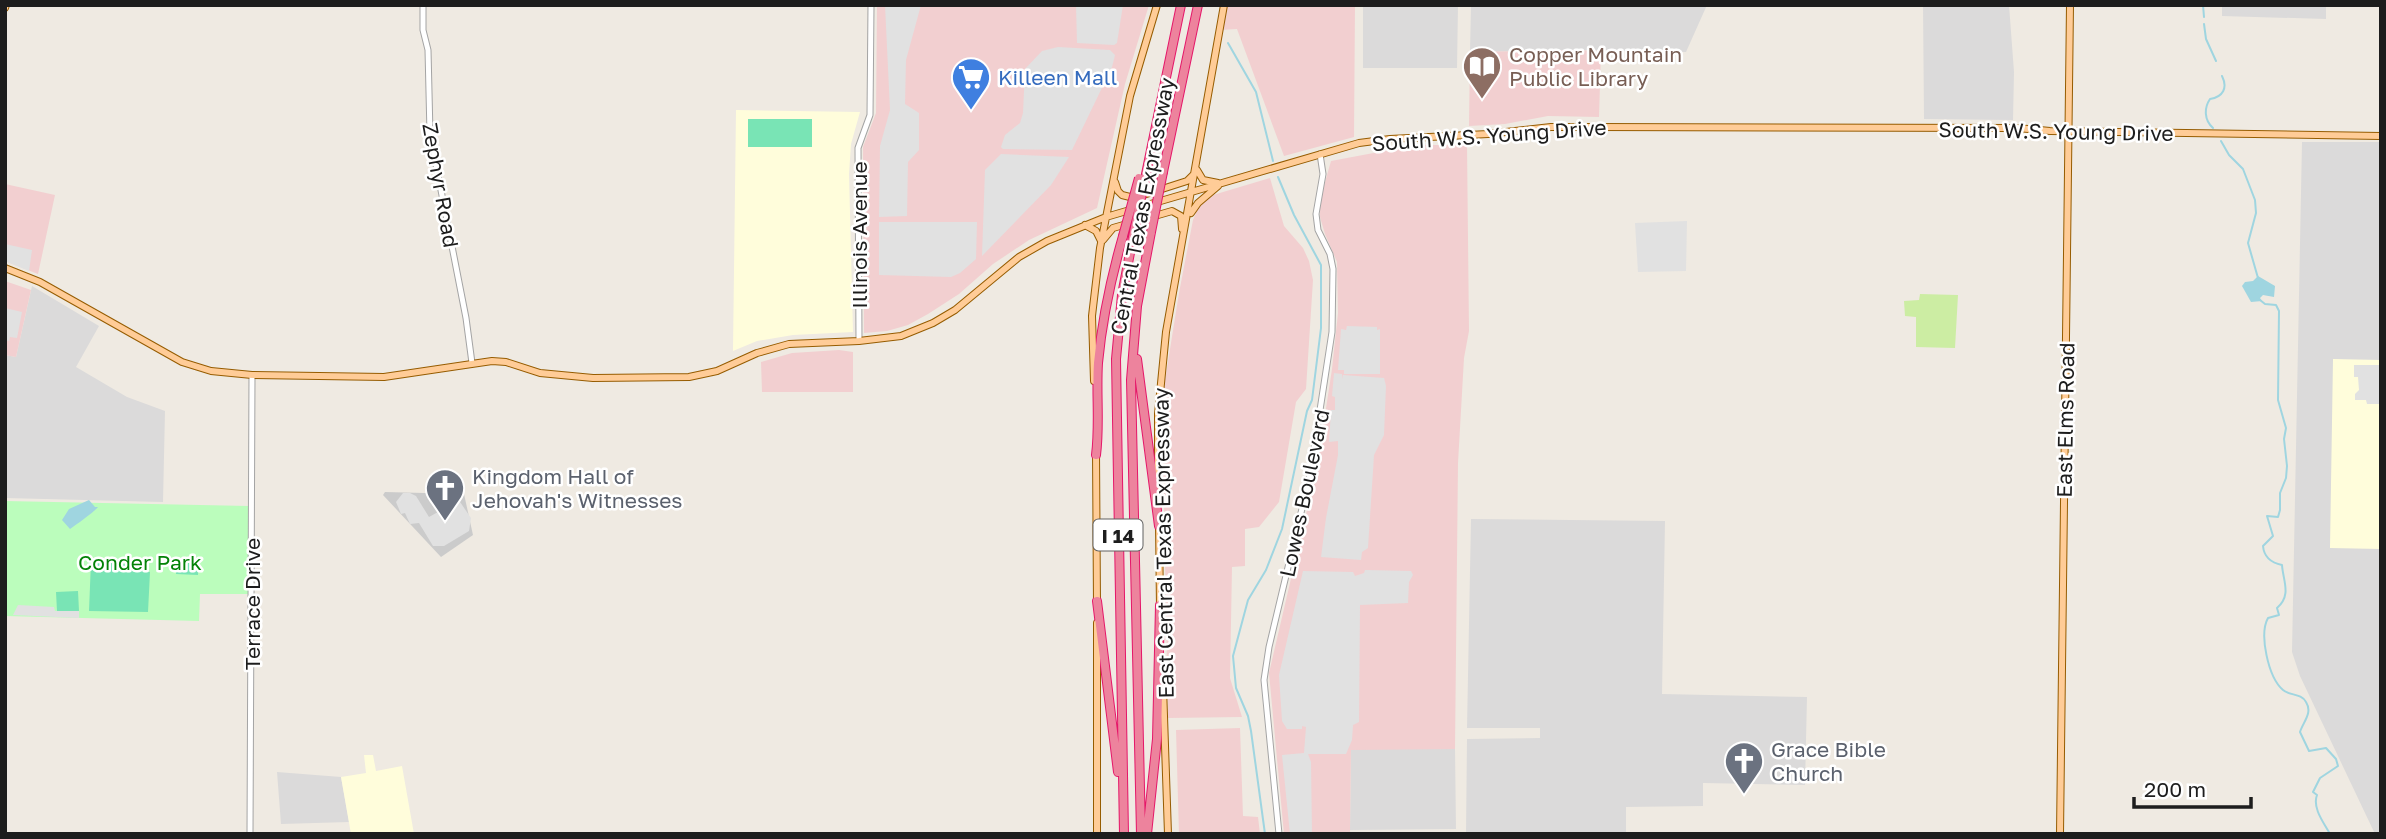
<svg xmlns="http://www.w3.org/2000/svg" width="2386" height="839" font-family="'Golos Text',sans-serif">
<rect width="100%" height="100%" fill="#efeae2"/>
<!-- residential -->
<path fill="#dbdada" d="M1363,5H1458L1457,68H1363Z
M1471,5H1707L1686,52L1576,50L1470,52Z
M1923,5H2009L2014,72L2013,120L1924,119Z
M2222,5H2326V19L2222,16Z
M2302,142H2381V834H2375L2300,676L2292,652Z
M32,286L99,326L76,367L127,397L165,411L163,502L5,498V355L16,357Z
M1471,519L1665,521L1662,694L1807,697L1805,785L1703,783V806L1626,807V834H1466L1467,739L1540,738V728H1467Z
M1351,749H1455L1456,829L1350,830Z
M277,772L341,777L349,822L281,824Z"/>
<!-- commercial -->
<path fill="#f2cfd0" d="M877,5H1149L1125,84L1097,208L1029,240L993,264L959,294L928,314L908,325L887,331L864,333L863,147L876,113Z
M1226,5H1355L1354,137L1284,156L1237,29L1220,30Z
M1576,50L1601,51L1599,117L1548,116L1505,124L1469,126L1470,52Z
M1416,145H1467L1469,331L1464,358L1458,463L1455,749L1351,750L1350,834H1284L1269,673L1317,467L1332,369L1338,313L1337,262L1325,234L1320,217V200L1331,161Z
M1270,178L1284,226L1303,248L1309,261L1313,280L1306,389L1296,402L1279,502L1259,527L1245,529V566L1232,567L1230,678L1242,717L1168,718L1162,399L1179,293L1193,220L1198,208L1213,195Z
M5,184L55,195L38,274L5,261Z
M5,281L31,290L16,357L5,355Z
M839,350L853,352V392H762L761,362L792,353Z
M1240,728L1243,816L1258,817L1260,834H1179L1176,730Z"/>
<!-- education -->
<path fill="#fffddb" d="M736,110L860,112L851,144L849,174L853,332L793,335L757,341L733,351Z
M2333,359L2381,360V549L2330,548Z
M364,755H373L376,771L402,766L414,834H351L341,777L366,773Z"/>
<!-- religious -->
<path fill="#cbcbcb" d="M385,492L464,494L473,535L441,557L383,495Z"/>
<!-- grass -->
<path fill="#cceda3" d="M1920,294L1958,295L1955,348L1916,347V317L1905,316L1904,301L1919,300Z"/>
<!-- park -->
<path fill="#bbfdbc" d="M5,501L249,506V594H200L199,621L5,616Z"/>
<!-- pitch -->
<path fill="#79e4b5" d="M748,119H812V147H748Z
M177,558L199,559L198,575L176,574Z
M91,561H114L150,572L148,612L89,611Z
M78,591L79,611H57L56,592Z"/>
<!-- parking -->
<path fill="#e1e1e1" d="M885,5H921L906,60L905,104L919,113V150L908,162L907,216L879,217L880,146L890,110Z
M1076,5H1123L1117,43L1114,45L1077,43Z
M1058,47L1110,50L1115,55L1112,67L1072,150L1003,149L1001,147L1005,135L1020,123L1023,113L1025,69L1042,51Z
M1001,154L1069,157L1051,185L982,256L985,170Z
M1687,221L1686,271L1638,272L1635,223Z
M879,222H977L976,259L960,273L951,277L879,275Z
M5,244L32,250L29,271L5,261Z
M5,308L22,312L17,338L10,337L9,341L5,340Z
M1347,326L1377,327V330L1380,329V374H1344V370H1338L1341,329L1346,330Z
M2354,365H2381V404H2367L2366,400H2355V394L2359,390L2358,377H2354Z
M1334,373L1342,374V379L1343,375L1384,378L1386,386L1384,435L1374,455L1368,548L1362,552L1361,560L1321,557L1326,518L1338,455V441L1329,442L1331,410H1335V397L1332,396Z
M403,493H410L416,496L429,517L447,507L442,503L446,493L458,499L471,518L469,531L444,546H433L419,523L410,524L405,513L401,514L396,502Z
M1365,570L1411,571L1413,575L1409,582L1408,603L1360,605L1359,722L1353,725L1352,740L1346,754H1308L1311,762L1312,834H1290L1282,755L1304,753L1306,727L1302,726V729H1287L1282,721L1279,675L1303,571L1353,572L1355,576L1364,573Z
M18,605L54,607L55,611H79V618L13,615Z"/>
<!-- water -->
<path fill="#9fd5e0" d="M2258,276L2275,286L2274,297L2263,295L2260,298L2262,301L2251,302L2242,286L2245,282L2253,281Z
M89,500L95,507H98C93,513 77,524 70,529L62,520L69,509Z"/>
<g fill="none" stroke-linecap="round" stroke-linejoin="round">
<!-- stream -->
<path stroke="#9fd5e0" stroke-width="2" d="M2203,5L2204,17
M2204,24L2206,39L2216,61
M1228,43L1256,92L1273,161
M2213,128C2204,120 2204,108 2210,99C2223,97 2228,88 2222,76
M2221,141L2229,155L2243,169L2255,200L2256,213L2248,243L2258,278
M2260,300L2265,304L2276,305L2279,311L2278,400L2286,428L2284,439L2287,466L2286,478L2280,493V510L2278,517L2267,516L2273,536L2263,546C2264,557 2272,563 2282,565C2283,581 2292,595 2277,608L2279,615L2268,618C2259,634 2268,677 2283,690C2290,696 2301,693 2306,702C2313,713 2303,722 2300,732L2309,751L2326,748L2336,759L2338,766L2320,778L2313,792L2317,795C2312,808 2324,823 2330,834
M1265,834L1251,731L1248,716L1236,688L1233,656L1248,600L1266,570L1282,529L1307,411L1312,400L1321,328V265L1294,215L1278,177"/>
<!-- minor casing -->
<g stroke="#a4a4a4" stroke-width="7">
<path id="minor" d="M423,5V30L428,50L430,134L466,318L472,363
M859,341L858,148L870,115L871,5
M250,834L252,375
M1279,834L1264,680L1269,647L1310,475L1332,332L1333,269L1330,254L1318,230L1316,214L1323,174L1320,154"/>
</g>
<!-- major casing -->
<g stroke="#965c00" stroke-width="8">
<path id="major" d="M5,8L6,5
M1197,170L1203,180L1218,183
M1115,182L1118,191L1122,195L1134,198L1187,181L1195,173
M1191,213L1198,203L1218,186
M1085,225L1096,231L1101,241
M1103,240L1113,228L1172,211L1181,216L1182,229
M5,268L40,282L182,362L211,371L252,375L384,377L492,361L506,362L540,373L593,378L689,377L717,371L757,353L789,344L859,341L901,336L933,323L955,310L1019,257L1047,241L1106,217L1359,143L1390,139L1488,134L1551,127H1593L2017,128L2050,131L2381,136
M1094,381L1092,316L1100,248L1130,96L1157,5
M1096,451L1097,605
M1158,496V414L1166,332L1224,5
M1159,524L1160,608
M1097,623V834
M1162,657L1168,834
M2060,834L2070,5"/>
</g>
<!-- highway casing -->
<g stroke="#e51769" stroke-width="10">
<path id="highway" d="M1163,172L1198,5
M1145,179L1181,5
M1137,359L1159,526
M1096,455C1100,424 1096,394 1098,363C1102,320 1111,278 1123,236
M1097,601L1118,772
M1124,834L1116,359L1122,295L1133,237
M1141,834L1131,380L1137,306L1151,232
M1147,834L1157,739L1160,605"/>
</g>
<!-- minor -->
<use href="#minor" stroke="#fff" stroke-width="5"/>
<!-- major -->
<use href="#major" stroke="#ffcc97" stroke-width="6"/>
<!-- highway -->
<use href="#highway" stroke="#ed839d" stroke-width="8"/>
<!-- highway-bridge casing -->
<g stroke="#e51769" stroke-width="10" stroke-linecap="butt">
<path id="highway-bridge" d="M1151,232L1163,172
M1123,236L1139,178
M1133,237L1145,179"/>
</g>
<!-- highway-bridge -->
<use href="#highway-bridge" stroke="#ed839d" stroke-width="8"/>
</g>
<!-- icons -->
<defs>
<g id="library-pin" transform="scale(2.0125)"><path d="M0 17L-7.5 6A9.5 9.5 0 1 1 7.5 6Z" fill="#8d6e63" stroke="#fff"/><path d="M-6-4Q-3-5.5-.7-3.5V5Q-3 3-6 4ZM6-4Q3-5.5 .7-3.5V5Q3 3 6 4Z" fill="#fff"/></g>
<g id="supermarket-pin" transform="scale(2.0125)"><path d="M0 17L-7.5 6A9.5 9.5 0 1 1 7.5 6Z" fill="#3f7fe0" stroke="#fff"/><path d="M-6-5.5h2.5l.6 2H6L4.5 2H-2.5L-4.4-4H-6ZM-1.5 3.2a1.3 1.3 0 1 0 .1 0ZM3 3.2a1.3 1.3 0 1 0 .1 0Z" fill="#fff"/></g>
<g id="church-pin" transform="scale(2.0125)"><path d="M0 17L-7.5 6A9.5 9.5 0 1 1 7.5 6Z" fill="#6b7280" stroke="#fff"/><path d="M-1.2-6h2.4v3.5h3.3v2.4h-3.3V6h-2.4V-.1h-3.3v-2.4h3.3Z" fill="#fff"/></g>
</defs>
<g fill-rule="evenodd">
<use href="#library-pin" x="1482" y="66"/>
<use href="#supermarket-pin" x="971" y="77"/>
<use href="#church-pin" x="445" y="488"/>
<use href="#church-pin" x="1744" y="761"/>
</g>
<g text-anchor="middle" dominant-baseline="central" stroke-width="5" stroke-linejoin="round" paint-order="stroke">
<!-- shield labels -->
<rect fill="#fff" stroke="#616161" stroke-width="2" x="1093.5" y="519.5" width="49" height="31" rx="5"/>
<g font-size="19" font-weight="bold" fill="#1d1d1d">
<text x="1118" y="535">I 14</text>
</g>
<!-- education labels -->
<g font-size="21" fill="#785e54" stroke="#fff" text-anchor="start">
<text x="1509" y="54">Copper Mountain<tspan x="1509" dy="24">Public Library</tspan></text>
</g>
<!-- shop labels -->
<g font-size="21" fill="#366cbe" stroke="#fff" text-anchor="start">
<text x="998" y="77">Killeen Mall</text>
</g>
<!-- street labels -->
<g font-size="21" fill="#1d1d1d" stroke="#fff">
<text transform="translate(2056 131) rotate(1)">South W.S. Young Drive</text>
<text transform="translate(1489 135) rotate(-4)">South W.S. Young Drive</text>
<text transform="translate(441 185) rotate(80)">Zephyr Road</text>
<text transform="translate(1142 206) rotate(-79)">Central Texas Expressway</text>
<text transform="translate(859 235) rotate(-90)">Illinois Avenue</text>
<text transform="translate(2065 420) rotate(-89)">East Elms Road</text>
<text transform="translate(1304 493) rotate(-78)">Lowes Boulevard</text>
<text transform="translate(1163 543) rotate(-91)">East Central Texas Expressway</text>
<text transform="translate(252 604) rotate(-90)">Terrace Drive</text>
</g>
<!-- worship labels -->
<g font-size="21" fill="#5b616d" stroke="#fff" text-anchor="start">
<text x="472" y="476">Kingdom Hall of<tspan x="472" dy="24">Jehovah's Witnesses</tspan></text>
<text x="1771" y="749">Grace Bible<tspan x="1771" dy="24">Church</tspan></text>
</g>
<!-- park labels -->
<g font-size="21" fill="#038307" stroke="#fff">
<text x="140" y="562">Conder Park</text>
</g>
</g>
<!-- border -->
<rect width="2386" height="839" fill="none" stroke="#1d1d1d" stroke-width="14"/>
<!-- scale -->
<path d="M2134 797v10h117v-10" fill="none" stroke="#1d1d1d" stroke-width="3.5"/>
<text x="2144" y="797" font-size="21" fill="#1d1d1d" stroke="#ffffff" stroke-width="5" paint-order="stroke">200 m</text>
</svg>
